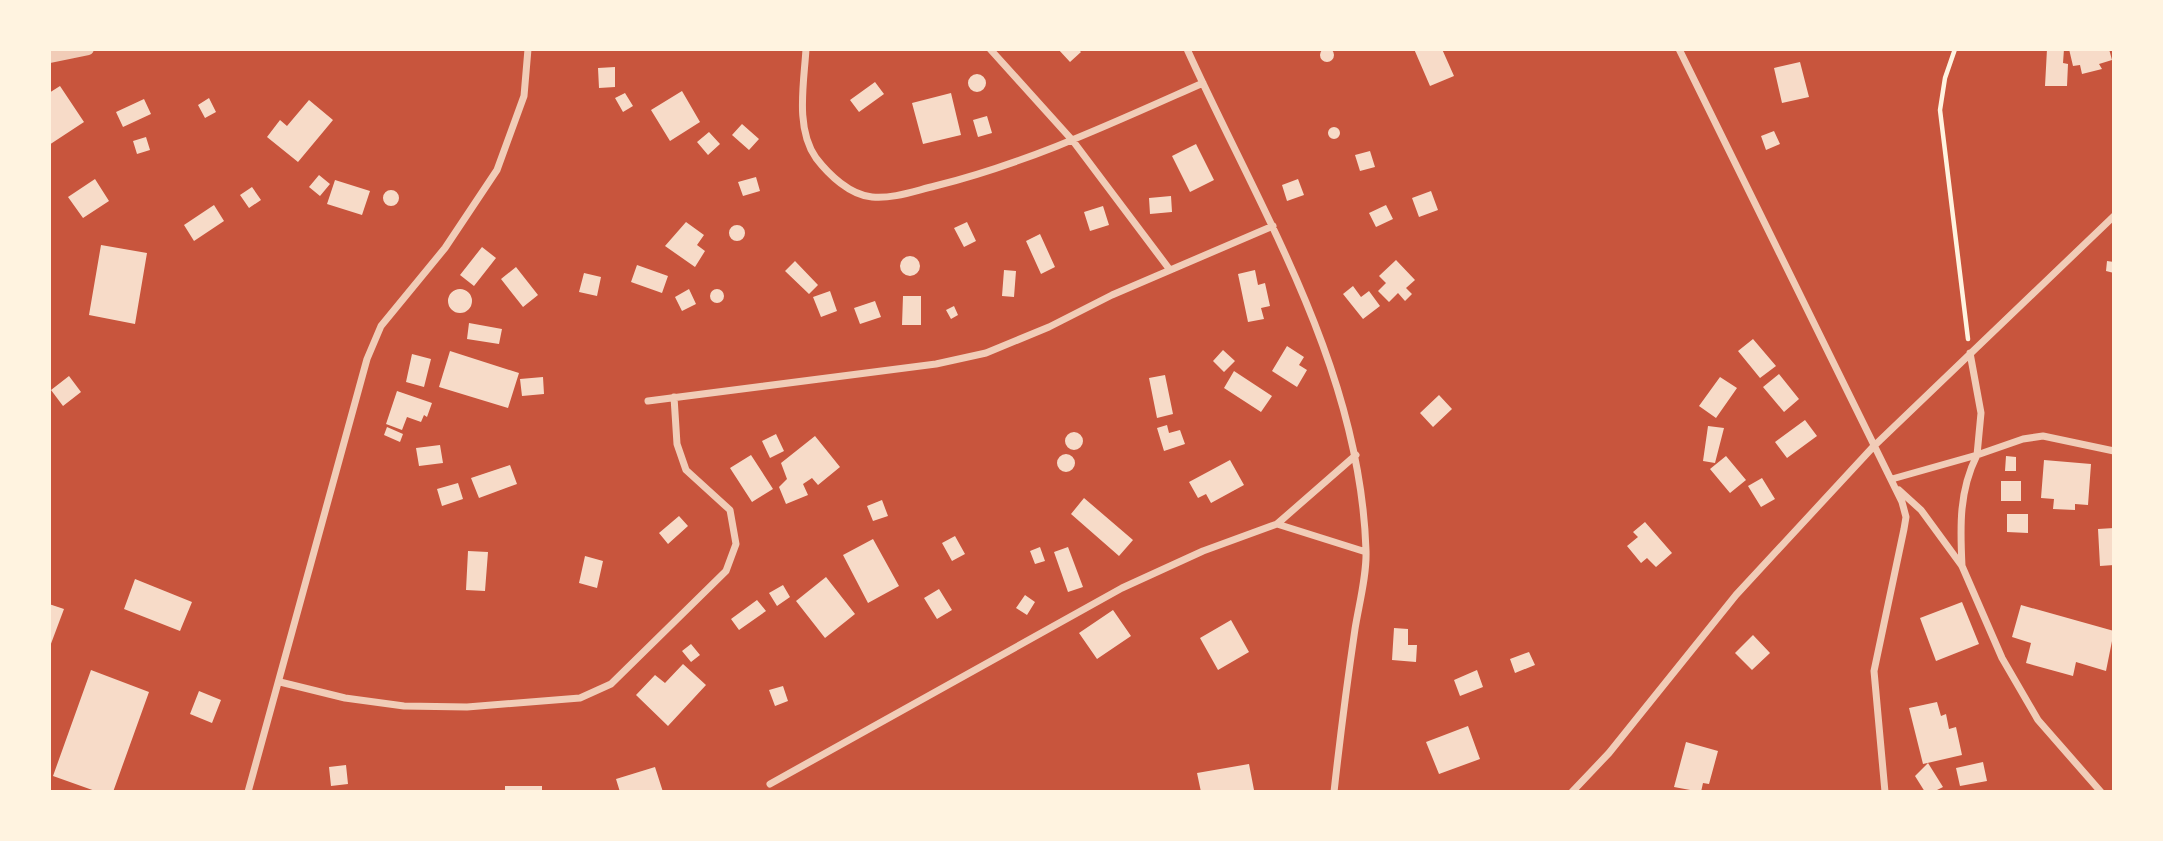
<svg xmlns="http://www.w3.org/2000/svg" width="2163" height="841" font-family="Raleway,sans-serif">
<rect width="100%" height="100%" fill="#c8553d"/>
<!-- building -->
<path fill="#f7dbc8" d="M1320 55a7 7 0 1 1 14 0a7 7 0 1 1-14 0Z
M1058,49H1078L1081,52L1070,62Z
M1414,49H1442L1454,76L1430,86Z
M2047,49H2064L2063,63L2068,64L2067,86H2045Z
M2069,49H2109L2112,60L2099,64L2102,69L2082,74L2080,65L2073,66Z
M1800,62L1809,97L1782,103L1774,68Z
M615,67V87L599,88L598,68Z
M968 83a9 9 0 1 1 18 0a9 9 0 1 1-18 0Z
M875,82L884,94L859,112L850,100Z
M60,86L84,122L49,145V93Z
M682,91L700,122L670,141L651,110Z
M625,93L633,106L623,112L615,98Z
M951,93L961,135L923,144L912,103Z
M209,98L216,112L205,118L198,105Z
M144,99L151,114L123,127L116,112Z
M309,100L333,120L298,162L267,137L280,120L287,126Z
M987,116L992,133L978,137L973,120Z
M742,124L759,139L749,150L732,135Z
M1328 133a6 6 0 1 1 12 0a6 6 0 1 1-12 0Z
M1774,131L1780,144L1766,150L1761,136Z
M709,132L720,144L708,155L697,142Z
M146,137L150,150L137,154L133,141Z
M1196,144L1214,180L1190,192L1172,156Z
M1370,151L1375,167L1360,171L1355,155Z
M319,175L330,184L320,196L309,187Z
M756,177L760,191L743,196L738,182Z
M95,179L109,201L83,218L68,197Z
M1298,179L1304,195L1287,201L1282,185Z
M335,180L370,191L362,215L327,204Z
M252,187L261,200L249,208L240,195Z
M383 198a8 8 0 1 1 16 0a8 8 0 1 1-16 0Z
M1431,191L1438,210L1419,217L1412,198Z
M1171,196L1172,212L1150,214L1149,198Z
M214,205L224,221L194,241L184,225Z
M1386,205L1393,219L1376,227L1369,213Z
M1103,206L1109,225L1090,231L1084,212Z
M686,222L704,235L697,245L705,251L695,267L665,246Z
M967,222L976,241L964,247L954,228Z
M729 233a8 8 0 1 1 16 0a8 8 0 1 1-16 0Z
M1040,234L1055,267L1041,274L1026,241Z
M101,245L147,253L135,324L89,315Z
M482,247L496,258L474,286L460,275Z
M900 266a10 10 0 1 1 20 0a10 10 0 1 1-20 0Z
M1396,260L1415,280L1406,288L1412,294L1405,301L1398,293L1389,302L1378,291L1386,283L1379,276Z
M795,261L818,285L809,294L785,271Z
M2107,261L2114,262V273L2106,271Z
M637,265L668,276L662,293L631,282Z
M516,267L538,295L523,307L501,279Z
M1004,270L1016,271L1014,297L1002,296Z
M1255,270L1258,285L1265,283L1270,306L1261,308L1264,319L1248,322L1238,274Z
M584,273L601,277L597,296L579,292Z
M1353,286L1361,297L1369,291L1380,306L1363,319L1343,294Z
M448 301a12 12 0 1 1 24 0a12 12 0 1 1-24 0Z
M710 296a7 7 0 1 1 14 0a7 7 0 1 1-14 0Z
M689,289L696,304L682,311L675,297Z
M830,291L837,311L821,317L813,297Z
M903,296H921V325H902Z
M875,301L881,317L860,324L854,308Z
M954,306L958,315L951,319L946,310Z
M469,323L502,329L499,344L467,339Z
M1753,339L1776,366L1760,378L1738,351Z
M1287,346L1304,357L1299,365L1307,370L1297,387L1272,371Z
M1223,350L1235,361L1224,372L1213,361Z
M450,351L519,373L508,408L439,387Z
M412,354L431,359L424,387L406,382Z
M1234,371L1272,396L1261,412L1224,388Z
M1779,374L1799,399L1784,412L1763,387Z
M1165,375L1173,414L1157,418L1149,378Z
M69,376L81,392L63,406L51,390Z
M543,377L544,394L522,396L520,379Z
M1720,377L1737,388L1716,418L1699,406Z
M397,391L432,403L427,417L424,415L421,422L407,417L402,430L386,424Z
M1439,395L1452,409L1433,427L1420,413Z
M1805,420L1817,436L1787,458L1775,442Z
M1167,425L1169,433L1180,430L1185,444L1164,451L1157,428Z
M1708,426L1724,428L1715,463L1703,461Z
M387,427L403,434L400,442L384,435Z
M1065 441a9 9 0 1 1 18 0a9 9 0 1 1-18 0Z
M776,434L784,451L770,458L762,441Z
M815,436L840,467L818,485L812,478L803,484L808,495L786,504L779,487L787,479L781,463Z
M440,445L443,463L419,466L416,448Z
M1057 463a9 9 0 1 1 18 0a9 9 0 1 1-18 0Z
M751,455L773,489L752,502L730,468Z
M1726,456L1746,480L1730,493L1710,469Z
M2006,456L2016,457V471H2005Z
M1230,460L1244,485L1211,503L1206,494L1198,498L1189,482Z
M2044,460L2091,464L2088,505L2075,504V510L2053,509L2054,499L2041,498Z
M510,465L517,484L479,498L471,478Z
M1762,478L1775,499L1761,507L1748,486Z
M2001,481H2021V501H2001Z
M458,483L463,499L442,506L437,489Z
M1084,498L1133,540L1119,556L1071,514Z
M882,500L888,516L873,521L867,506Z
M2007,514H2028V533L2007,532Z
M679,516L688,526L668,544L659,533Z
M1645,522L1672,553L1656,567L1647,558L1641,563L1627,546L1638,537L1633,532Z
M2114,528V565L2100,566L2098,529Z
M955,536L965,554L952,561L942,543Z
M873,539L899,586L868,603L843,555Z
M1040,547L1045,561L1035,564L1030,551Z
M1068,547L1083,587L1068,592L1054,552Z
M468,551L488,552L485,591L466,590Z
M585,556L603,561L597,588L579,583Z
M826,577L855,614L825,638L796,601Z
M135,579L192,602L180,631L124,609Z
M783,585L790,597L777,606L769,593Z
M939,589L952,610L937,619L924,598Z
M1025,595L1035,602L1027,615L1016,608Z
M757,600L766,611L739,630L731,619Z
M1962,602L1979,644L1936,661L1920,618Z
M49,604L64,609L49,649Z
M2021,605L2114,631L2106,671L2076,662L2073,676L2026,663L2031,643L2012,637Z
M1113,610L1131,636L1097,659L1079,633Z
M1231,620L1249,652L1218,670L1200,638Z
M1394,628L1408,629V645H1417L1416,662L1392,660Z
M1753,635L1770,653L1752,670L1735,653Z
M691,644L700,655L691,662L682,651Z
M1529,652L1535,665L1515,673L1510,659Z
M683,664L706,685L668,726L636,695L655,675L665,683Z
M91,670L149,692L113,792H98L53,776Z
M1477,670L1483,687L1460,696L1454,680Z
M783,686L788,701L775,706L769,690Z
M199,691L221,700L212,723L190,714Z
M1937,702L1941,716L1946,714L1949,729L1956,727L1962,755L1923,764L1909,708Z
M1468,726L1480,759L1439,774L1426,742Z
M1686,742L1718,751L1709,784L1703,783L1701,792L1674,787Z
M1983,762L1987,781L1960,786L1956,768Z
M1928,763L1943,787L1933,792H1925L1915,776Z
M1249,764L1254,790L1201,792L1197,773Z
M346,765L348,784L331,786L329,767Z
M655,767L663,792H620L616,779Z
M505,786H542V792H505Z"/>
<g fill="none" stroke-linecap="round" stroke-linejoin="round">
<!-- path -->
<path stroke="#fff3e0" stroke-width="4.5" d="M1955,49L1945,78L1940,110L1968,339"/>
<!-- minor -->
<path stroke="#f1ccb7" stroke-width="7" d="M806,49C804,83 795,128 816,158C829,175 850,195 872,197C893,199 914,191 935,186C1028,163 1115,122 1203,83
M990,49L1073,141L1170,270
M1187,49C1260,210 1360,368 1366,550C1367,575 1359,604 1355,629C1347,683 1340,738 1334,792
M1679,49L1902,502L1906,517L1904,529L1874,671L1885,792
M1970,353L1981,413L1977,455L2023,439L2043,436L2114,451
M648,401L936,364L986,353L1049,327L1112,295L1273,226
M1892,479L1977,455
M1899,490L1921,510L1962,566L2002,658L2038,720L2101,792
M1277,524L1366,552
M1962,566C1960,526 1959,491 1977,455
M280,682L345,698L404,706L467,707L580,698L611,684L726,571L736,544L730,510L686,470L677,444L674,397
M770,784L1122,588L1203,551L1277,524L1356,455
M248,792L367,359L381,326L445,248L497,170L524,96L528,49
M1572,792L1609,753L1736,595L1873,447L2114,216"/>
<!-- tertiary -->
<path stroke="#f1ccb7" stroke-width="12" d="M49,57L88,49"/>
</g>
<!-- border -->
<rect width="2163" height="841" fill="none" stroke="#fff3e0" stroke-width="102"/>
</svg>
